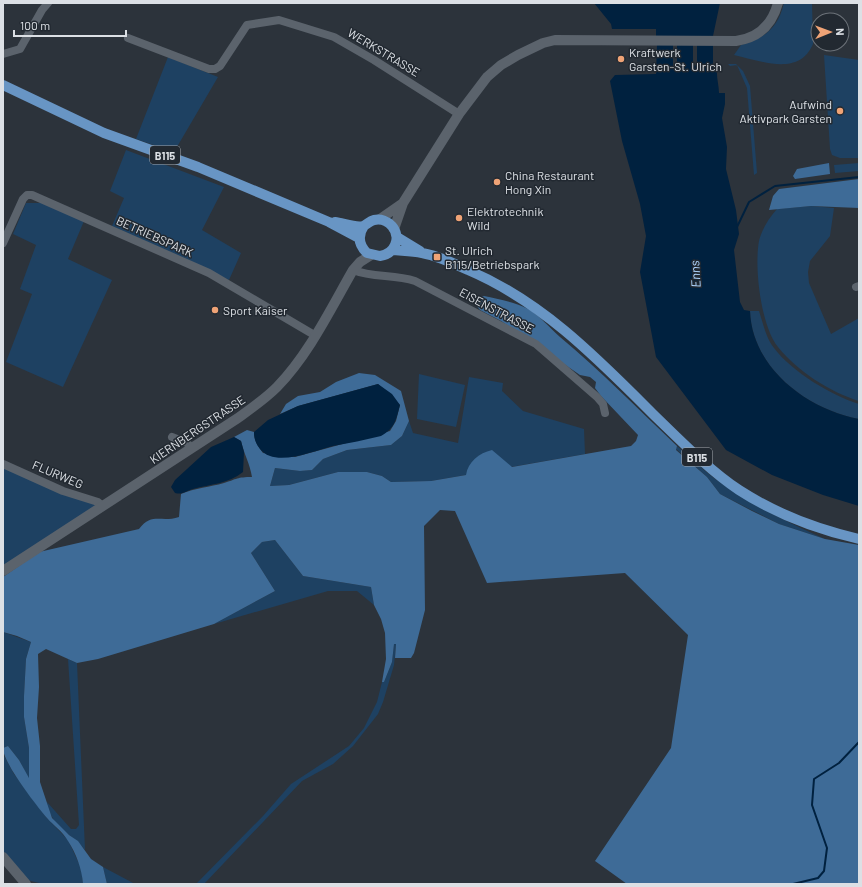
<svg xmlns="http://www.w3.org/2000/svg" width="862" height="887" font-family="Barlow,sans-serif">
<rect width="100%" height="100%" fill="#2c333b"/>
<!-- green -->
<path fill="#1e4162" d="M784,3H812L813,44C799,77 761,61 734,55L741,45C765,38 778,28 784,3Z
M824,55L859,60V158H840L832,155L830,149Z
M168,57L218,77L174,152L136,139Z
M728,64H736L743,71L750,86L757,173L754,175L747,88L737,65L730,66Z
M126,150L224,187L202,230L241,253L229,280L112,226L124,198L110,191Z
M859,163V171L835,173L834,165Z
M26,203H42L84,221L68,259L112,280L63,387L6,362L32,294L20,289L36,245L13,234Z
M811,206L834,208L830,236L810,261L808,272L809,283L831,334L859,318V401C830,392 797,371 778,347C761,326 754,268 759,241C762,229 769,218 777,209Z
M750,311H759C763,323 766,338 774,348C791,371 832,396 859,404V419C807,409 752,368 750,311Z
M419,374L465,385L456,427L417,419Z
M469,377L503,383L502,391L523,411L584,429L585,454L431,481L391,482L382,476L367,472H338L289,485L270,486L275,468L300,471L312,470L323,459L347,450L391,445L402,436L409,421L413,433L458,443Z
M677,446C689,456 701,468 714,478C749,503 786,522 825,539L779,524L720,494L707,477L676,449Z
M3,466L95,504V508L3,567Z
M275,540L303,576L371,587L374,605L357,591H328L214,624L275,591L251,553L262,542Z
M3,632L31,642L26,659L24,696V717L29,748V779L19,760L8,746L3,748Z
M394,643L396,644L394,665L383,702L378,714L353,746L333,764L302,781L204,884H196L263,816L291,784L349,746L364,728L377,702L382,682H384L392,662Z
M68,659L77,663L85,850C76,837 59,831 52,817C49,812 48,807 47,802L71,829H76L79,825Z
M3,754L14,774L46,817L68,840L82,870L83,884H43L27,880L3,851Z
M103,867L135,884H107Z"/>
<!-- forest -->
<path fill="#3e6b97" d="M829,163L830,174L795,179L793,176L797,169Z
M859,179V208L811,206L769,210L773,196L779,189Z
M484,296C498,299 515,302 528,309C539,315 550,328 560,337C601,371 638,409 677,446L676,450L707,477L720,494L752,511L779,524L825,539L859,545V884H627L595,861L671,748L688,635L625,573L487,583L455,511L440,510L424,526L425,610L414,653L411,658H395L396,644H394L392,662L384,682H382L386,659L385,633L381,619L374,605L371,587L303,576L275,540L262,542L251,553L275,591L214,624L98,659L77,663L46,649L38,654L39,687L37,718L40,746V782L52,818L69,835L78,841L91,859L103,867L107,884H83C82,869 76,853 68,841C63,832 53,825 47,818C36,805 3,763 3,748L8,746L19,760L29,778V748L24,717V696L26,659L31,642L17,636L3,632V577L39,552L139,529C152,512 161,523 179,517L181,494C195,488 210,487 224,483C237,479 237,477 252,477C250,464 244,454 241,441L234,437L247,430L254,432C254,441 258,446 263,453L295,457L390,431L396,421L400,405L378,384L298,406L280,414L286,404L298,396L320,392L336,382L359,373L375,375L401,391L409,421L402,436L391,445L347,450L323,459L312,470L300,471L275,468L270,486L289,485L338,472H367L382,476L391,482L431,481L466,475C468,462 479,453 492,450L512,467L631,446L636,441L638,435L601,396L595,388L596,382L590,377L580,375L501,321L480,310L475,304L476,299Z"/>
<!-- water -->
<path fill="#00213f" d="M594,3H720L713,36H656V29H612L611,24Z
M657,45H673V66H677V45H693V66L697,65V45H713V65L718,66C715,73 719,84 719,93H725V104L722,118L727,147L726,169L736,210L739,234L734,250L740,302L744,310L750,311C752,368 807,409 859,419V506L823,495L772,475L726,450L656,357L640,272L646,236L640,204L622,141L610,81L615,75L656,74Z
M378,384L392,394L400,405C396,420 395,428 381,436C365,440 349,443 333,446C313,451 275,468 260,449C256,444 254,439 254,432L268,420L298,406Z
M234,437L241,441L244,452L243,472C228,484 211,484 193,489C185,491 183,495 175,493L171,487L175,480L211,447Z"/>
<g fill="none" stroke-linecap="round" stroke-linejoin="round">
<!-- stream -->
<path stroke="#00213f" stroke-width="2" d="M737,227L749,202L775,186L859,177
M793,884L818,878L824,871L827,848L812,805L814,779L839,763L859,742"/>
<!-- street -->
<path stroke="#5b636c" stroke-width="8" d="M128,38L209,69H215L220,66L247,25L279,20L334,37L374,60L459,114
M3,54L20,49L42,10L48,3
M3,243L23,199L27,195H32L209,273L316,336
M353,270C373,278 394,274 415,281L536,344L597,397L603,404L605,413
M856,287L859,286
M172,437L187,443L192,448
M3,464L63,491L98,502L103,506"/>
<!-- secondary -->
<path stroke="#5b636c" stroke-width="10" d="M380,219L403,203
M394,229L403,203L459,114L487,77L501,65L518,55L543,43L555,40L736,41C759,38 772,25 778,3
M3,571L238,418C252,408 265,399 277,387C309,354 330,310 353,270L360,262L371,255
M3,857L26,884"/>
<!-- primary -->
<path stroke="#6895c4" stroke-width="10" d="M3,85L104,133L198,167L329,222L359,238
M335,222C343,223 356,228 363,226C367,225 369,221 374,220C388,217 401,231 395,245C392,252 387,255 380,256L367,253C359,245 357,236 364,226
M397,237L420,251
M392,250C402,251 412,251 422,253C438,256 453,263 468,270C543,302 598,359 655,416C682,442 708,469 739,490C776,514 816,529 859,539"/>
</g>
<!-- markers -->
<g fill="#efa376" stroke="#222931" stroke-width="1.5">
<circle cx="621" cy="59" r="4"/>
<circle cx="840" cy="111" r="4"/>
<circle cx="497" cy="182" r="4"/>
<circle cx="459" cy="218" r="4"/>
<rect x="433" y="253" width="8" height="8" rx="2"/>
<circle cx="215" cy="310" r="4"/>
</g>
<g text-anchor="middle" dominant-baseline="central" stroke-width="3" stroke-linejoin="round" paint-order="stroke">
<!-- shield labels -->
<g fill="#222931" stroke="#a4a9af" stroke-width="1">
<rect x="150" y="146" width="30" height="18" rx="3"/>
<rect x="682" y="448" width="30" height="18" rx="3"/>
</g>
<g font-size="11" font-weight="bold" fill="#dce0e5">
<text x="165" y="155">B115</text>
<text x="697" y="457">B115</text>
</g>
<!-- street labels -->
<g font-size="12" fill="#dce0e5" stroke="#222931">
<text transform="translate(384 52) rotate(31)">WERKSTRASSE</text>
<text transform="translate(155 236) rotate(24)">BETRIEBSPARK</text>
<text transform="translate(497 310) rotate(28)">EISENSTRASSE</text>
<text transform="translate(197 429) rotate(-34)">KIERNBERGSTRASSE</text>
<text transform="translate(58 474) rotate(23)">FLURWEG</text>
</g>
<!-- poi labels -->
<g font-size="12" fill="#dce0e5" stroke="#222931" text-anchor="start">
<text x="629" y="52">Kraftwerk<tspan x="629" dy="14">Garsten-St. Ulrich</tspan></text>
<text x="832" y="104" text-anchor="end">Aufwind<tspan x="832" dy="14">Aktivpark Garsten</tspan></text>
<text x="505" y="175">China Restaurant<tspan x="505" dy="14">Hong Xin</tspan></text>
<text x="467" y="211">Elektrotechnik<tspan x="467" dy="14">Wild</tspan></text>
<text x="445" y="250">St. Ulrich<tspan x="445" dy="14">B115/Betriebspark</tspan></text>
<text x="223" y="310">Sport Kaiser</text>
</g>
<!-- water labels -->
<g font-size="13" font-style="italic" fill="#afd6ff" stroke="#222931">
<text transform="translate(695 274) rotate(-93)">Enns</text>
</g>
</g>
<!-- border -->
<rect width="862" height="887" fill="none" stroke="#dce0e5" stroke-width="8"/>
<!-- north arrow -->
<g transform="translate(830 32) rotate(89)"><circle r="19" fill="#222931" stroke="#6c7279"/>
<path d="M0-3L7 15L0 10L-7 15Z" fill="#efa376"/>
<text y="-6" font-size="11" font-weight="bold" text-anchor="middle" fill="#dce0e5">N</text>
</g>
<!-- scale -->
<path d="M14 30v6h112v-6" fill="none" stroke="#dce0e5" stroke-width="2"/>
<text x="20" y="30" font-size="12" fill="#dce0e5" stroke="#222931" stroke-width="3" paint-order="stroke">100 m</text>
</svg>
